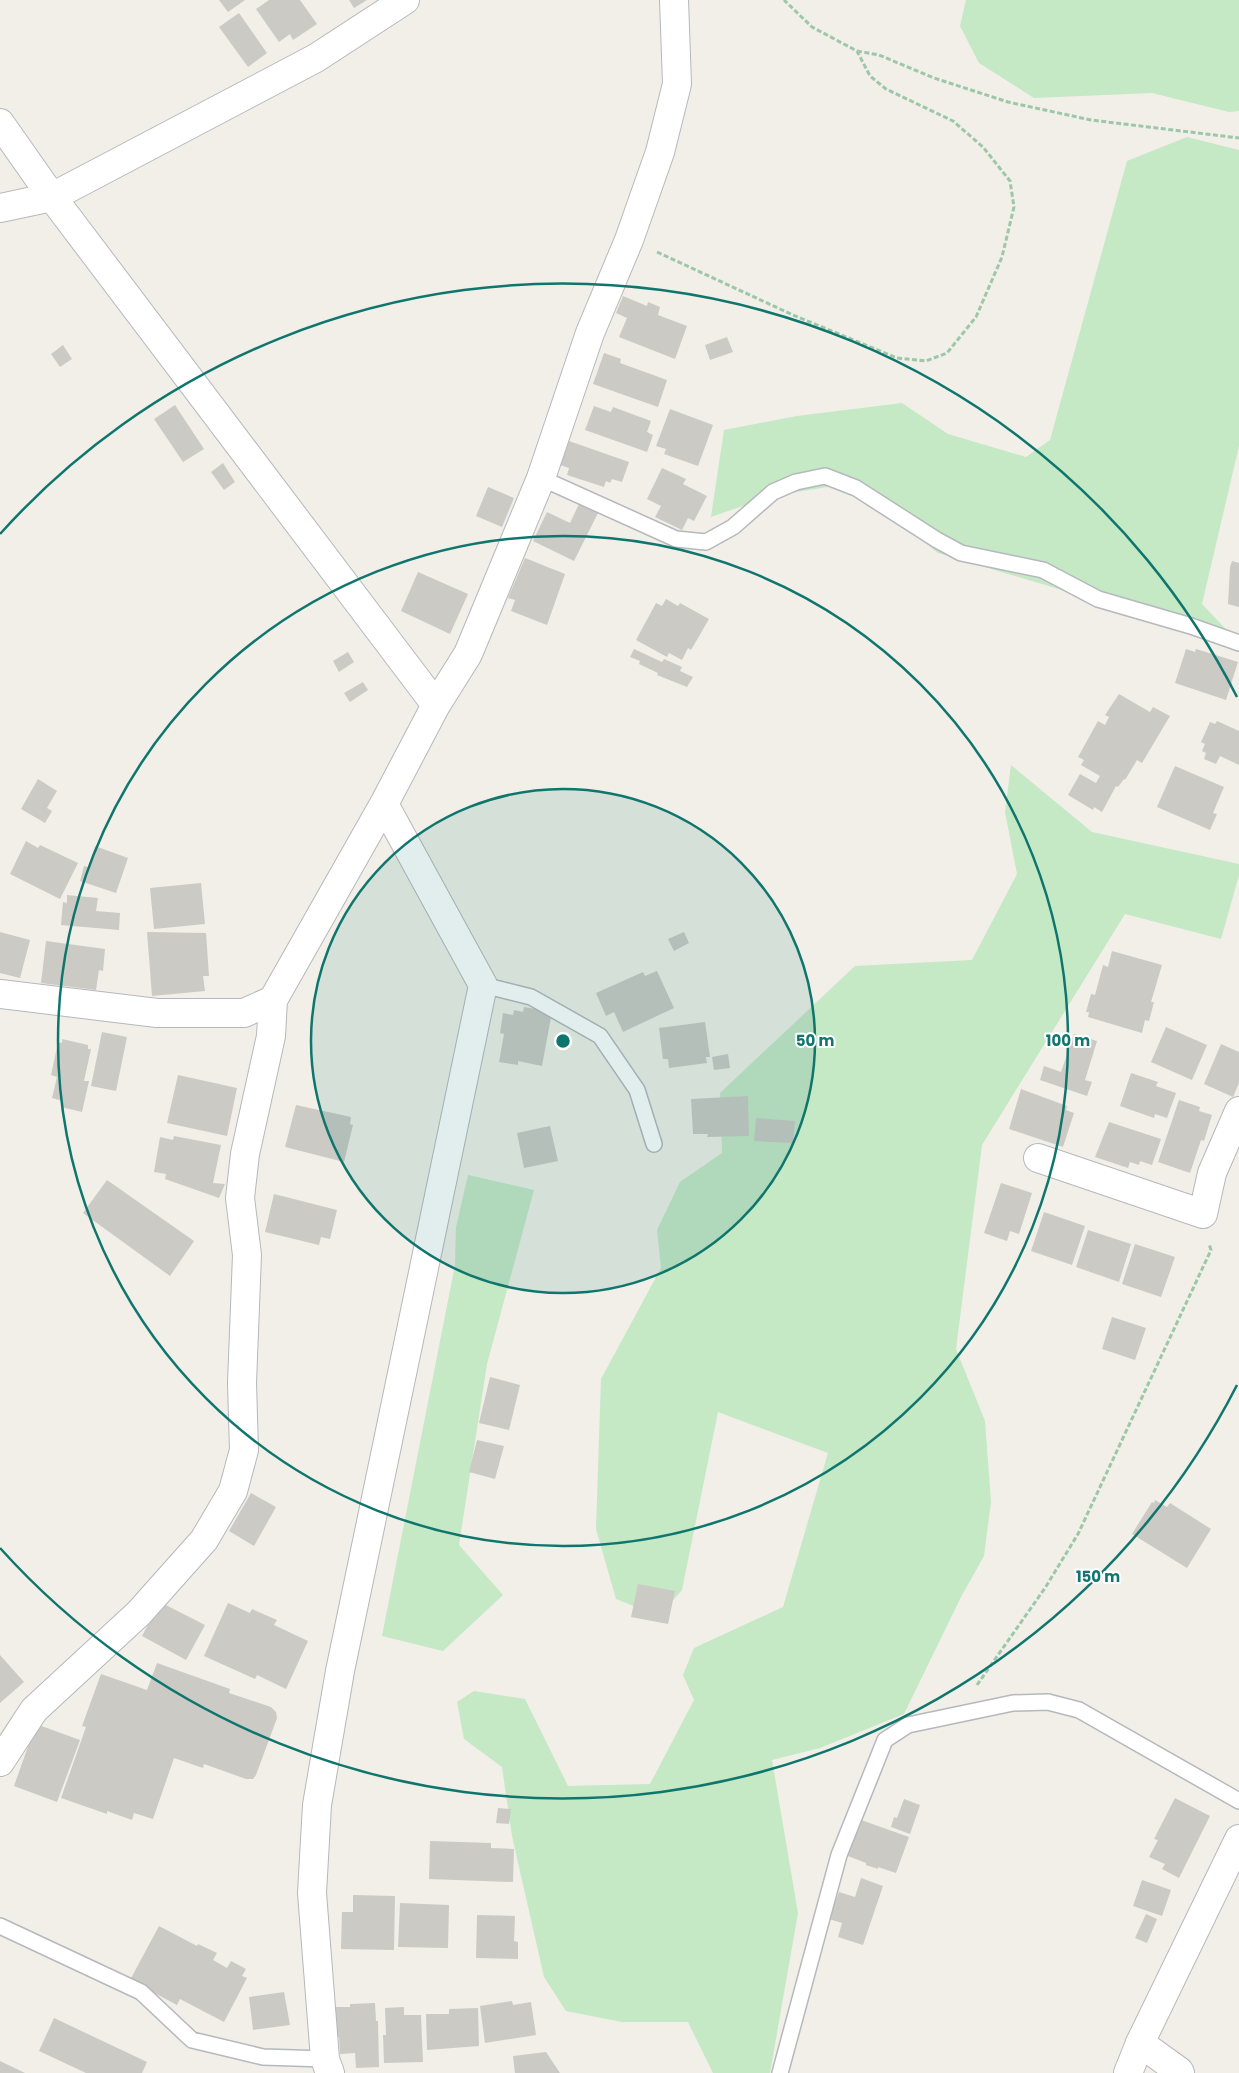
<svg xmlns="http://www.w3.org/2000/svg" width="1239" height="2073" font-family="Poppins,sans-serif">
<rect width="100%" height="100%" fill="#f1efe8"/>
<!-- green -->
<path fill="#c5e8c5" d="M966,0H1239V111L1229,112L1152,93L1034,98L979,63L960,26Z
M1187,137L1239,150V446L1202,604L1239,643L938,553L865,494L834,486L771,496L711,517L724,430L797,416L902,403L948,434L1026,457L1050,440L1127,161Z
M1011,765L1092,832L1239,864V875L1221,939L1125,914L982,1145L956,1349L985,1421L991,1502L984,1556L961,1597L904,1714L820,1748L772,1760L798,1913L770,2073H713L688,2022H622L566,2011L544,1977L512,1836L502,1767L464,1739L457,1702L474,1691L525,1699L568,1786L650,1784L694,1700L683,1675L694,1648L783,1607L828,1453L718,1412L682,1590L659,1616L616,1599L596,1529L601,1379L661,1268L657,1230L680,1182L722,1153L720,1093L855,966L972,960L1017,874L1005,812Z
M468,1175L534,1190L487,1364L459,1545L503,1595L443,1651L382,1636L455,1265L456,1227Z"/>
<!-- building -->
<path fill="#cccac5" d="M219,0H245L228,12Z
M269,0H300L317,24L293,40L290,34L279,42L256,9Z
M349,0H367L354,8Z
M239,13L267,53L248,67L219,27Z
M623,296L647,306L648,302L660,307L658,315L687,326L675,359L619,337L627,318L616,313Z
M727,337L733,352L710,360L705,345Z
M63,345L72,359L60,367L51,354Z
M604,353L621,359L620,363L667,380L658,407L593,384Z
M175,405L204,449L183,462L154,419Z
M594,406L611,412L613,407L651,421L647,432L653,435L647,452L585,430Z
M670,409L713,425L698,466L664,454L666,449L656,446Z
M569,441L629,462L622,482L612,479L610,483L606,481L604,487L567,475L569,468L560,465Z
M223,463L235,482L224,490L211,472Z
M662,468L686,479L683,484L707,496L694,521L688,518L682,530L655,517L661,506L647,499Z
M488,487L514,498L502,527L476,516Z
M579,504L598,513L574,561L533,541L547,512L570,523Z
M525,558L565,574L547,625L511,611L515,600L508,598Z
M1232,561L1239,563V607L1228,604L1230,567Z
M418,572L468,594L450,634L401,611Z
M666,599L678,606L680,603L709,619L691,650L688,648L682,660L669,653L667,657L636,640L656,603L662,606Z
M634,649L662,662L664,659L682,667L680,671L693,677L687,687L657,675L658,673L639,664L640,661L630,657Z
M1186,649L1195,652L1196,649L1238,662L1226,700L1175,683Z
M348,652L354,662L339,672L333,661Z
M363,682L368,690L350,702L344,693Z
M1119,694L1150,712L1153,707L1170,716L1142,763L1137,760L1125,780L1124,779L1118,787L1116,786L1102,812L1094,807L1093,810L1068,795L1080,774L1096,783L1100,776L1081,765L1084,760L1078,757L1098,721L1105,725L1109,717L1105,715Z
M1217,721L1239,731V765L1220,756L1216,764L1204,759L1206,753L1202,751L1205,744L1201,742L1210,722L1215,724Z
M1175,766L1224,787L1213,813L1217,814L1210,830L1157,807Z
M38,779L57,791L47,808L52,811L45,823L21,809Z
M26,841L38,848L40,845L78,863L60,899L10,874Z
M95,846L128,858L116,893L80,881L84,866L88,867Z
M201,883L205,924L154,929L150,888Z
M67,895L98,898L96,911L120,913L119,930L61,925L63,902L67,903Z
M0,932L30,940L20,978L0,973Z
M147,932L206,933L209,976H203L205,991L152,996Z
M684,932L689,943L674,951L668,939Z
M46,941L105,949L103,971L99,970L96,990L41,983Z
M1112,951L1162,965L1151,1002H1154L1149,1021L1145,1020L1142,1033L1088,1017L1089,1012H1086L1091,994L1095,995L1103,965L1108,967Z
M657,971L674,1008L623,1032L614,1012L606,1016L596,993L643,972L645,976Z
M524,1007L552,1012L542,1066L518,1061V1065L499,1062L504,1034L500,1033L503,1013L513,1015L514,1010L523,1012Z
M705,1022L710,1057H706L707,1063L669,1068L668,1059H663L659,1028Z
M1166,1027L1207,1045L1192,1080L1151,1062Z
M102,1032L127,1037L116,1091L91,1086Z
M1074,1034L1097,1041L1085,1080L1092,1082L1087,1096L1040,1080L1044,1066L1061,1072Z
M62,1039L88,1045V1049H91L84,1081H89L82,1112L61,1107L63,1101L52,1098L57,1077L51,1075L58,1042L62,1043Z
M1221,1044L1239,1052V1083L1233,1097L1204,1084Z
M728,1054L730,1068L714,1070L712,1057Z
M1131,1073L1158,1082L1156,1086L1176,1093L1167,1118L1155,1114L1154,1118L1120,1106Z
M178,1075L237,1088L227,1136L167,1123Z
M1021,1089L1067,1106L1066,1110L1074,1113L1063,1147L1009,1129Z
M748,1096L749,1136L707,1137L708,1134H693L691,1099Z
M1179,1100L1200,1107L1199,1111L1212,1115L1204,1141L1201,1140L1190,1173L1158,1162Z
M296,1105L351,1117L350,1124L353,1125L344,1162L285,1147Z
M756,1118L795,1121L793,1143L754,1141Z
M1109,1122L1161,1139L1152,1165L1140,1161L1139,1165L1130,1162L1128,1168L1095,1157Z
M550,1126L558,1161L524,1168L517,1133Z
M174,1136L221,1145L213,1183L225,1184L219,1198L165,1179L166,1174L154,1172L160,1137L173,1140Z
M107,1180L194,1241L170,1276L83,1213Z
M1001,1183L1032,1193L1019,1234L1010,1231L1007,1241L984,1233Z
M274,1194L337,1210L330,1239L321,1237L319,1245L265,1232Z
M1044,1212L1085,1226L1072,1265L1031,1251Z
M1088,1230L1131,1244L1119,1282L1076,1267Z
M1135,1244L1175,1257L1161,1297L1122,1284Z
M1112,1317L1146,1328L1135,1360L1102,1349Z
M490,1377L520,1385L509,1430L479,1423Z
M477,1440L504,1446L495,1479L469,1472Z
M251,1493L276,1507L254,1546L229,1531Z
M1155,1500L1167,1507L1170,1503L1211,1529L1187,1568L1132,1534L1152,1502L1154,1503Z
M638,1584L675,1591L668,1624L631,1617Z
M160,1602L205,1625L186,1660L142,1636Z
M228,1603L250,1613L252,1609L277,1620L274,1625L308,1641L286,1689L257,1675L255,1679L204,1656Z
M0,1655L24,1682L0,1703Z
M157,1663L230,1689L229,1693L271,1707L276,1712L277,1718L256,1775L253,1779H246L204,1764L203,1768L174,1758L153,1819L134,1813L132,1820L107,1811V1814L61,1798L86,1727L82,1726L101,1674L147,1690Z
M36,1724L80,1740L57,1802L14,1786Z
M1175,1798L1210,1816L1179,1878L1162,1869L1165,1864L1149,1857L1158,1840L1154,1839Z
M904,1799L920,1805L910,1834L891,1827L894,1817L897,1818Z
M498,1808L511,1809L509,1824L496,1823Z
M861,1820L909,1837L896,1873L878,1867V1869L866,1865V1863L848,1856Z
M430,1841L491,1843V1848L514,1849L513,1882L429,1879Z
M861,1878L883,1886L863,1945L838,1937L842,1923L829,1919L839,1892L855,1897Z
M1142,1880L1171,1890L1162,1916L1133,1906Z
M353,1895L395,1896L394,1950L341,1949L342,1912H353Z
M400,1903L449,1905L448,1948L398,1947Z
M1146,1914L1157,1919L1147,1943L1135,1938Z
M477,1915L515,1916L514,1941L518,1942V1959L476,1958Z
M159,1926L197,1946L198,1944L217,1953L213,1960L227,1968L231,1961L246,1969L242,1976L247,1978L224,2022L180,1999L177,2005L130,1980Z
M284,1992L290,2025L253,2030L249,1997Z
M512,2001L513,2005L531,2002L536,2035L485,2043L480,2006Z
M375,2003L376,2021H378L379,2067L356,2068L355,2053L340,2054L339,2037H334L333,2007H350V2004Z
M404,2007V2015H421L423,2062L384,2063L383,2035H386L385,2008Z
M478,2008L479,2046L427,2050L426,2014H449V2009Z
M54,2018L147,2062L142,2073H86L39,2051Z
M546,2052L560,2073H515L513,2056Z
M0,2061L25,2073H0Z"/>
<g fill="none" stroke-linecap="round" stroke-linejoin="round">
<!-- service casing -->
<g stroke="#b5b8bc" stroke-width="18">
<path id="service" d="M541,478L676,539L706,542L733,527L773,492L796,482L825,476L856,488L937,540L961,553L1043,570L1098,599L1191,626L1239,643
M483,985L531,997L600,1036L637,1090L654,1144
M0,1926L141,1992L192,2040L263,2057L325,2059
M780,2073L839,1855L885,1740L908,1725L1013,1703L1048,1702L1079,1710L1239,1801"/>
</g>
<!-- minor casing -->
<g stroke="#b5b8bc" stroke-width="30">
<path id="minor" d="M0,123L52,197L436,705
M0,208L52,197L316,58L405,0
M0,994L157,1013H244L273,1000
M1038,1158L1203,1214L1212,1173L1239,1111
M0,1762L34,1710L139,1613L204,1540L233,1491L244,1450L242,1383L247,1255L240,1198L245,1154L271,1036L273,1000L384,804L436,705L468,654L541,478L590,333L629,240L660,152L677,84L674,0
M1140,2043L1179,2071L1180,2073
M330,2073L325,2059L312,1893L317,1805L340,1671L483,985L384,804"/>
</g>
<!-- tertiary casing -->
<g stroke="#b5b8bc" stroke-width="30">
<path id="tertiary" d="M1128,2073L1140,2043L1239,1839"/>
</g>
<!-- path -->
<path stroke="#9cc7a9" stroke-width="3" stroke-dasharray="5 2.5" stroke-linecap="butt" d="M857,51L879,55L934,78L1008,102L1091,120L1239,138
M657,252L793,315L897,358L926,361L947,353L976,317L1002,257L1014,207L1010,181L983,147L953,121L886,89L870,76L857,51L812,27L784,0
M977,1685L1045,1588L1078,1534L1211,1250L1209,1244"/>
<!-- service -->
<use href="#service" stroke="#fff" stroke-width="15"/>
<!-- minor -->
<use href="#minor" stroke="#fff" stroke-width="28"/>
<!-- tertiary -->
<use href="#tertiary" stroke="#fff" stroke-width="28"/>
</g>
<!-- distance rings -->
<circle cx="563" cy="1041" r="252" fill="#0f766e" fill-opacity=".12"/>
<g fill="none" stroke="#0f766e" stroke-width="2.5">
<circle cx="563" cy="1041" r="252"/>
<circle cx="563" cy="1041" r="505"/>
<path d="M1237 1385A757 757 0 0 1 0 1548M0 534A757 757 0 0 1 1237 697"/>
</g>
<circle cx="563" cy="1041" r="8" fill="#0f766e" stroke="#fff" stroke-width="2.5"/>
<g font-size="15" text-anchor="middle" font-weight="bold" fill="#0f766e" stroke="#fff" stroke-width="4" stroke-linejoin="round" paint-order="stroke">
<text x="815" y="1046">50 m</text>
<text x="1068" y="1046">100 m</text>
<text x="1098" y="1582">150 m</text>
</g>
</svg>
